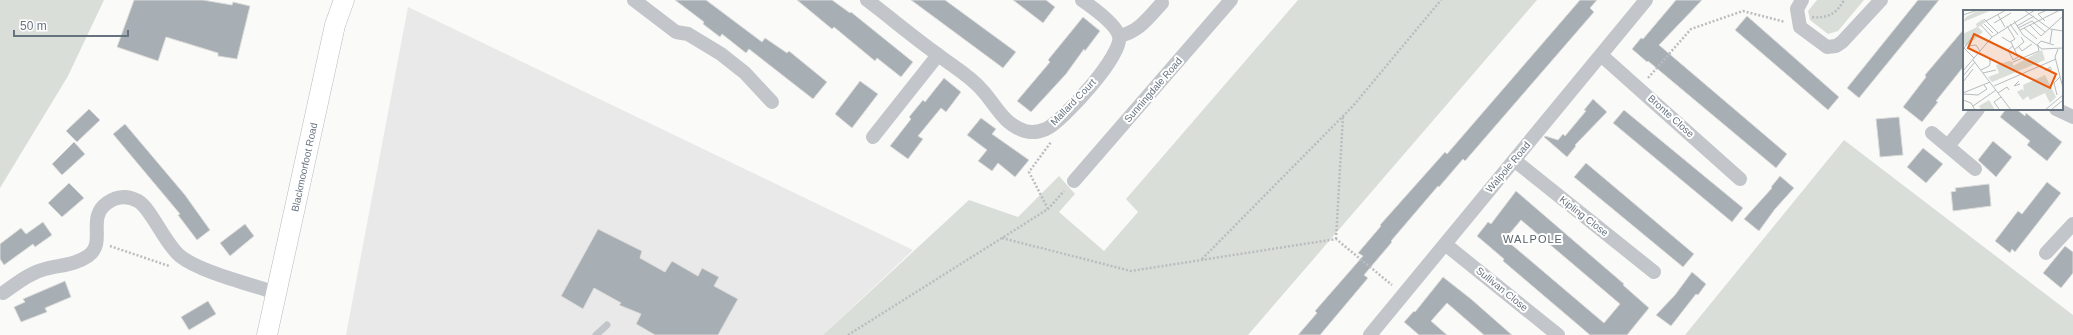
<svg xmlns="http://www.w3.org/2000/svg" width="2073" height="335" font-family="Helvetica,sans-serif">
<rect width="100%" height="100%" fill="#fafaf8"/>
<!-- built -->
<path fill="#e8e9e8" d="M408,7L913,250L823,335H346Z"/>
<!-- green -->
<path fill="#daded8" d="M0,0H104L68,76L0,188Z
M1298,0H1537L1248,335H823L969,200L1018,217L1059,176L1075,194L1059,212L1104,251L1138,212L1126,199Z
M1817,0H1864L1838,31L1828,34L1810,20L1808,11Z
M1844,140L2073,315V335H1685Z"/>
<!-- building -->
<path fill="#a7aeb4" stroke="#dcdcda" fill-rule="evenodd" d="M134,0H203L232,5L233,2L250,6L237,59L218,56V53L166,37L158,61L117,47Z
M675,0H706L762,42L765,38L787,53L789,51L827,82L813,99L749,49L746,53L722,34L720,37L703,24L704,22Z
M797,0H832L850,13L851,12L913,62L901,77L877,58L875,61L834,27L832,29Z
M911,0H945L1016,52L1003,68Z
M1013,0H1046L1055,7L1043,23Z
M1580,0H1597L1590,8L1594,12L1465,161L1463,159L1439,187L1438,186L1391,241L1392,242L1364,275L1368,278L1320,335H1298L1317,313L1315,311L1363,256L1358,253L1381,226L1380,225L1445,152L1447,154Z
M1676,0H1702L1659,45L1787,154L1776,168L1648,61L1647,62L1632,49L1641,38L1643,39Z
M1918,0H1939L1859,98L1847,88Z
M1747,16L1839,97L1828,110L1735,30Z
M1083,17L1100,31L1085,51L1084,49L1066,74L1031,112L1017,101L1050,62L1048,60Z
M1964,29V66L1936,101L1938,102L1922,122L1903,107L1926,77L1925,75Z
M944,78L961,92L946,112L941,108L918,136L923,139L908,159L890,146L911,119L909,117L923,100L925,102Z
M860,81L878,94L852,128L835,114Z
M1593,99L1607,112L1575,145L1576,146L1567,157L1544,137L1545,136L1558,140L1563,134L1565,136L1586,111L1584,110Z
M89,109L100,120L77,142L66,131Z
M2006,109H2016L2025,116L2026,113L2062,142L2047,161L2027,145L2030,141L2000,117Z
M1624,110L1743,208L1732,222L1613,123Z
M1899,117L1903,155L1880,157L1876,119Z
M981,118L996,129L992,134L1029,160L1015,177L998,163L992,171L978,161L987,150L967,135Z
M125,124L185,195L210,230L197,240L178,215L180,214L113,134Z
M1993,141L2012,157L1996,177L1978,160Z
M74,142L85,154L62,175L52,164Z
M1923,148L1943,164L1926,183L1907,167Z
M1586,163L1694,254L1683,267L1574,177Z
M1780,176L1794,188L1775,209L1759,231L1744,219L1772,188L1771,187Z
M2047,182L2061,193L2015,252L2012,249L2010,253L1995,241L2018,211L2022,214Z
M69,183L84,198L62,217L48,203Z
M1989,184L1991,206L1953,211L1951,192L1956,191L1955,188Z
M1516,191L1624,284L1623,285L1649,308L1627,335H1590L1503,261L1504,259L1477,236L1488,222L1491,224ZM1521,220L1620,304L1604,323L1505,239Z
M43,222L52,235L35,247L33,244L4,265L0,259V244L21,228L26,234Z
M245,224L254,236L230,256L220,243Z
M598,229L642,251L640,258L665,272L672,261L698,276L702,268L719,277L714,286L738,299L718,335H655L636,324L641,314L619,305L621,303L594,288L583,309L561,296Z
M2065,246L2073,252V273L2061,288L2043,273Z
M1692,272L1706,284L1698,295L1696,294L1671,326L1656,315L1675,295Z
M1443,277L1471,299L1512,335H1484L1447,303L1431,321L1447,335H1419L1404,322L1414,311L1415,312Z
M65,281L71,297L45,308L47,312L21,322L14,307L25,302L23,299Z
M208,301L216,314L189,330L181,317Z"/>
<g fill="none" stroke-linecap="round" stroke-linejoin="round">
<!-- secondary casing -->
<g stroke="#b4b9be" stroke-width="21">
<g id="secondary">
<path id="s1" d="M267,335L335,25L344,0"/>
</g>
</g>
<!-- path -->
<path stroke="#babdc0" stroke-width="2.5" stroke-dasharray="2 2" stroke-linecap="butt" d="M1812,17C1828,19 1837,13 1844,0
M1648,78L1691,29L1743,11L1785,22
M1048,209L1029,172L1051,142
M1002,238L1131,271L1336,239L1392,285
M1336,239L1343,116
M110,246L169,266
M1202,259L1353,106L1441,0
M848,335L1048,209L1064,191"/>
<!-- lane -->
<path stroke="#c2c5c9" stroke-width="7" d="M596,335L607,325"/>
<!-- street -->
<path stroke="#c2c5c9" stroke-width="14" d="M634,0L676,32L688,34L721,54L745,73L772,102
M867,0C891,18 913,37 937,54C952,66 969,75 982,90C996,105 1003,124 1025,131C1032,133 1039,132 1046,129C1063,121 1124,54 1119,36C1116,24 1092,7 1082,0
M1802,0L1797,9L1800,27L1827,47L1836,46L1842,42L1881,0
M1119,36C1139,32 1149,17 1162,3
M1601,55L1740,179
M2056,109L2073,117
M1932,133L1975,169
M873,137L938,55
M1948,146L1978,109
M1514,160L1654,272
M1074,181L1231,0
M1445,244L1558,335
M2046,253L2073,224
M3,293C16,284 29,273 45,269C60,265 75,265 88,256C107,243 86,218 107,203C117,196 127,195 138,201C151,208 165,244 180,256C200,272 250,284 276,293
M1370,335L1646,0"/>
<!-- secondary -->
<use href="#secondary" stroke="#fff" stroke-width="20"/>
</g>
<g text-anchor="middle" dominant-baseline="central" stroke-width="4" stroke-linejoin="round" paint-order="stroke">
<!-- street labels -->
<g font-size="10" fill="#677480" stroke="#fff">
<text transform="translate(1153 90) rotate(-49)">Sunningdale Road</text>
<text transform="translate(1073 102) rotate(-46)">Mallard Court</text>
<text transform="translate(1671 116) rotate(42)">Bronte Close</text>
<text stroke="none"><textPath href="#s1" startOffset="172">Blackmoorfoot Road</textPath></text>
<text transform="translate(1508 167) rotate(-50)">Walpole Road</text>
<text transform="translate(1584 216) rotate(38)">Kipling Close</text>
<text transform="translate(1502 289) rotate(39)">Sullivan Close</text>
</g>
<!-- neighbourhood labels -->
<g font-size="11" letter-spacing="1" fill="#59636c" stroke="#fff">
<text x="1533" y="239">WALPOLE</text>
</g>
</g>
<!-- overview -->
<g transform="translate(1963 10)">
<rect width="100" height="100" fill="#fafaf8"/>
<path d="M16,0H29L0,12L3,7ZM20,9L23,12L15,17L20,22L3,36L0,33V24L14,17L13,14ZM79,40L82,50L29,72L25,67L36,63L33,55L46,51L50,52V56ZM82,65L93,87L87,93L82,83L67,90L65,86L60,90L54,82L59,79L61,81L60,75ZM26,90L32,100H18L16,96Z" fill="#daded8"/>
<path fill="none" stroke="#b6bcc1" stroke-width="1" d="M61,0L87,19L100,21M0,5L15,0M35,5L42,17M21,9L35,23M23,11L43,0M51,11L60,25L79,39L100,38M82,11L75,4L84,0M31,13L48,3M71,13L82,22M21,14L30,23M47,14L55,25M18,15L29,27M67,15L78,26L100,6M54,16L71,6M55,18L69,11L71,13M61,18L74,29M57,20L97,0M39,27L47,32L52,29L44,16M48,32L55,47L50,50L45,40L50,36M87,33L89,20M6,36L13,35L17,41M76,36L74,35L78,31L91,35M0,37L11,48M56,37L59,41L69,34M1,38L9,27M95,39L92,47L100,78M51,40L61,32L58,27M10,50L48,100M50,52L76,41L75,36M88,57L82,60L89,59M18,60L26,56L27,54V49V51M0,61L29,27L72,0M20,63L33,60M0,66L12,52M56,71L51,76L57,74M0,72L10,59M31,76L93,49M0,83L27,72M35,83L44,77L46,80M0,84L15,85L24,79L21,75M94,85L91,73L97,67M0,90L8,93L12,100M10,96L33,80M36,99L31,92L38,87M82,100L100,85M88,100L100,90"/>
<path fill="#e8590c" fill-opacity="0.15" stroke="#e8590c" stroke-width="2" d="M11,24L93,64L87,78L5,38Z"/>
<rect width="100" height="100" fill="none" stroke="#677480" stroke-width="2"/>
</g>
<!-- scale -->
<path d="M14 30v6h114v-6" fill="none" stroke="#677480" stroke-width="2"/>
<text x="20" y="30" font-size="12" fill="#677480" stroke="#ffffff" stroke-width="3" paint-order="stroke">50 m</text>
</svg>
